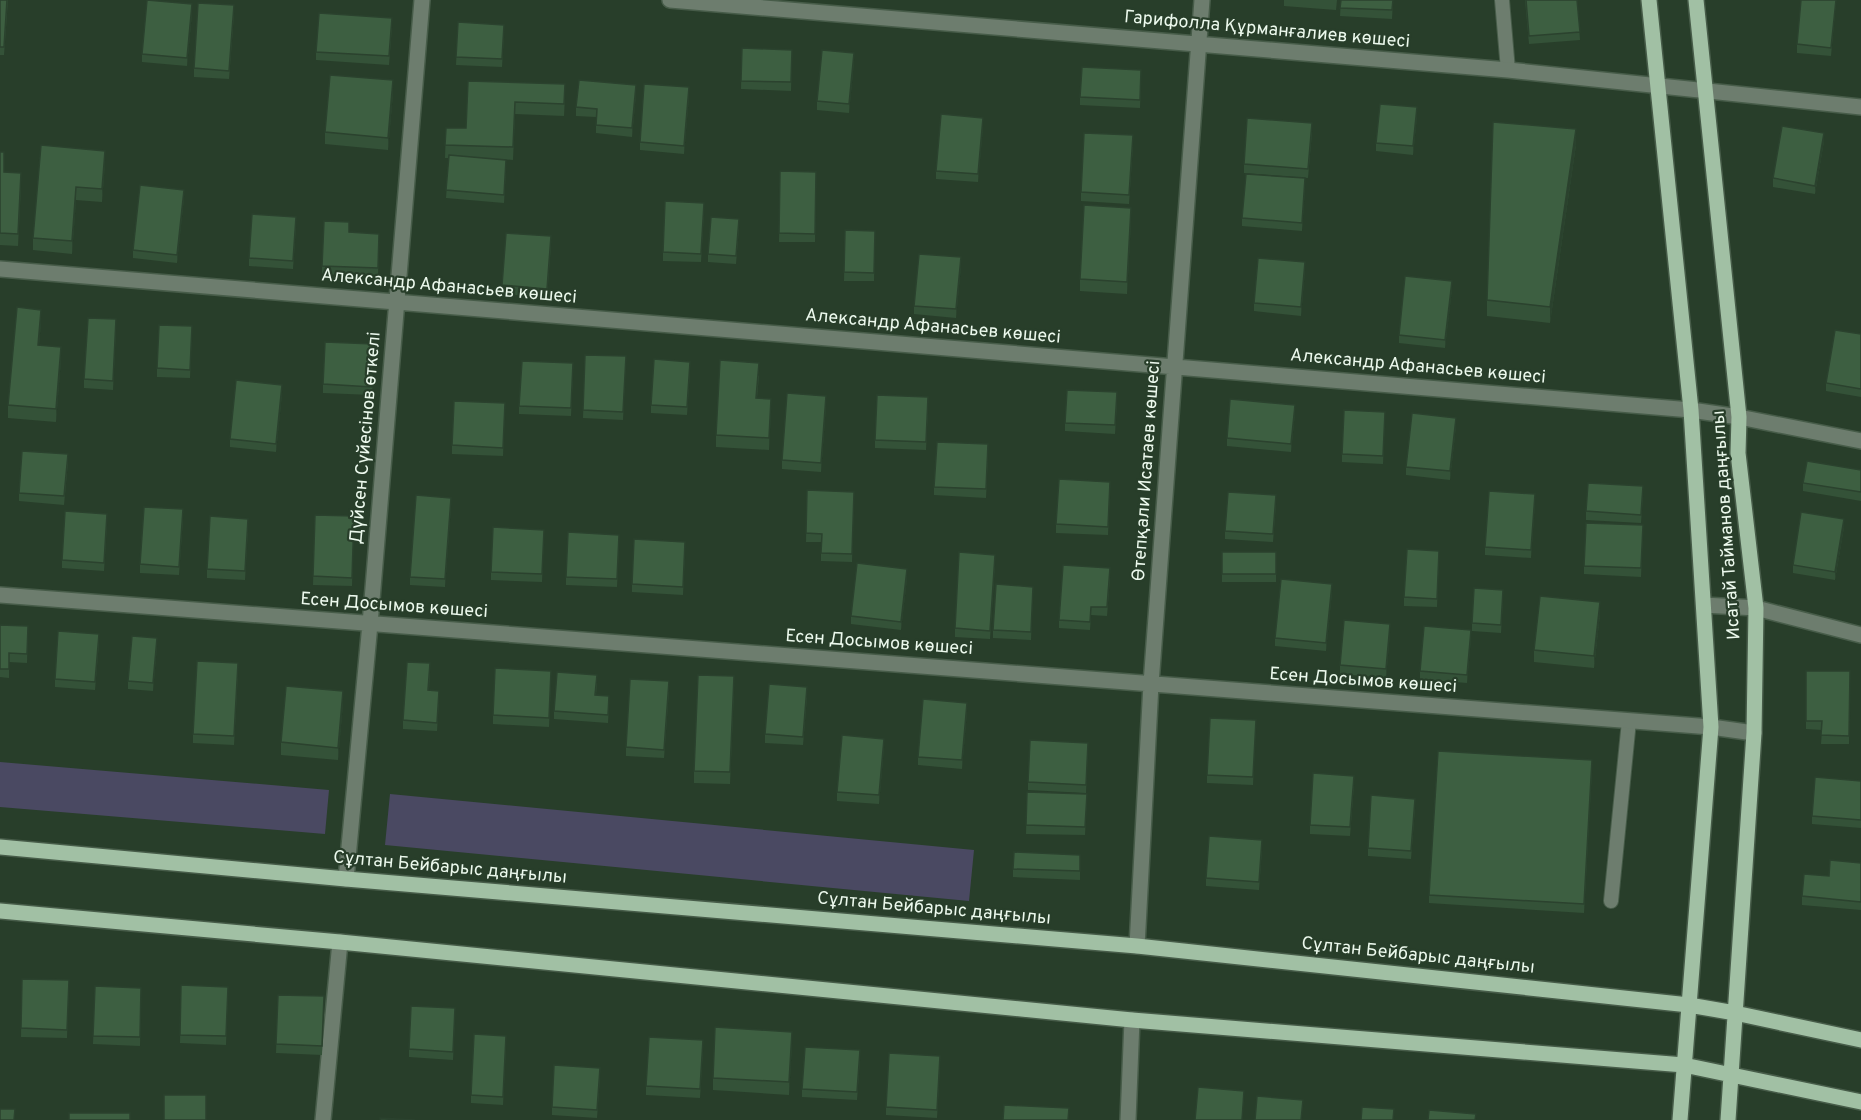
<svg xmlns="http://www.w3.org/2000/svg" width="1861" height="1120" font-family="Overpass,sans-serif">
<rect width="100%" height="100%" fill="#283e2a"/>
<!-- green -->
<path fill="#4a4962" d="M0,762L329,790L325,834L0,807Z
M390,794L974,850L969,901L385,845Z"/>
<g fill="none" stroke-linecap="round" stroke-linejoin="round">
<!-- lane casing -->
<g stroke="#475c49" stroke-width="16">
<path id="lane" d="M1502,0L1508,70
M1611,901L1629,721"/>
</g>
<!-- street casing -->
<g stroke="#475c49" stroke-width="18">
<path id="street" d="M670,0L1508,70L1861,107
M0,269L1691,410L1739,417L1861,441
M0,595L1711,727L1754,733
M1704,605L1756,608L1861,635
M346,879L370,624L422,0
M1137,946L1151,684L1202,0
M323,1120L340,942
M1128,1120L1132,1020"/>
</g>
<!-- primary casing -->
<g stroke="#475c49" stroke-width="18">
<path id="primary" d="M1649,0L1691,410L1711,727L1680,1120
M1696,0L1739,417L1738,453L1756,608L1754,733L1728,1120
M0,847L346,879L1137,946L1689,1005L1735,1013L1861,1040
M0,911L340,942L1132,1020L1684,1065L1861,1102"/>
</g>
<!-- lane -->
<use href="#lane" stroke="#6d7d6e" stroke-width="14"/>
<!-- street -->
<use href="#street" stroke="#6d7d6e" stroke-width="15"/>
<!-- primary -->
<use href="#primary" stroke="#a1c0a4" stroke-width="15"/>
</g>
<!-- wall -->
<path fill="#345238" d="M0,0H8L4,55H0Z
M1284,0H1337L1336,10L1284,6Z
M1341,0H1393L1392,19L1340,16Z
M1525,0H1577L1580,40L1529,44Z
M1836,0L1831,56L1797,53V44Z
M192,13L187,66L142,62V54Z
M234,14L229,79L194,77V68Z
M458,22L504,33L502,67L456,65Z
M392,26L389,65L316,60V52Z
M742,48L792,50L791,91L741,89Z
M854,62L849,113L817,110V101Z
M1141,79L1140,108L1080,105V97Z
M468,81L565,96L564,116L515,114L513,160L500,159L506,168L504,203L446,198L449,158H445L446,128H466Z
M393,93L388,150L325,144V132Z
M636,94L632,137L596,133V117L576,116V107Z
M689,96L684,154L640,150V142Z
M1417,116L1413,155L1376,151V143Z
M983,127L978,182L936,179V171Z
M1312,132L1308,178L1244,173V164Z
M1824,141L1815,194L1773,187V178Z
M1133,144L1129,204L1081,201V192Z
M41,145L105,163L102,202L76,200L72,254L33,250V238Z
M1576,145L1550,323L1487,316V300Z
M0,152L4,172L21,186L18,246L0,245Z
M780,171L816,172L815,242H779Z
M1305,187L1302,231L1242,226V218Z
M184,198L177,263L133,258V250Z
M704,211L701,262L663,261V252Z
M1131,221L1127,294L1080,291V279Z
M296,225L293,269L249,266V258Z
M739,227L736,264L708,262V254Z
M845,230L875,231L874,281H844Z
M349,232L379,234L378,277L322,274V266Z
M551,245L547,297L502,294V285Z
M961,266L956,318L914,314V306Z
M1305,270L1301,316L1254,311V303Z
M1452,289L1445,348L1399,343V335Z
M41,322L39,345L61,359L56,422L8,418V405Z
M192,326L190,378L157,377V368Z
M116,328L113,390L84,388V379Z
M1861,334V397L1826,391V383Z
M374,353L372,395L323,393V384Z
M585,355L626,356L623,420L583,418Z
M690,370L687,415L651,413V405Z
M573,372L571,416L519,414V406Z
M759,375L757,398L771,411L769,450L716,447V435Z
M282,394L276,452L230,447V439Z
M1117,401L1115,434L1065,431V423Z
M505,403L503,456L452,454V445Z
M826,405L821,472L782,469V460Z
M928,406L926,450L875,448V440Z
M1385,412L1383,464L1342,462V454Z
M1295,413L1291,452L1227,446V438Z
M1456,426L1450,480L1406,475V467Z
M988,453L986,498L934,495V487Z
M68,462L64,505L19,501V493Z
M1861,470V501L1803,491V483Z
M807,490L854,492L852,562L821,561V542H806Z
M1110,490L1108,535L1056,533V524Z
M1643,494L1641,523L1586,520V511Z
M1535,502L1531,558L1485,555V547Z
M1276,503L1273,542L1225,539V531Z
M451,506L445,587L410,585V577Z
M315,515L354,516L352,586L313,585Z
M183,518L179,575L140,573V564Z
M107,522L104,571L62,568V560Z
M1643,525L1641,577L1584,574V566Z
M248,527L245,580L207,578V569Z
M1844,527L1835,580L1793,573V565Z
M544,530L542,582L491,580V572Z
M619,543L617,587L566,585V577Z
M685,550L683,595L632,592V584Z
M1439,551L1437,607L1404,606V597Z
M1222,552H1276V582H1222Z
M995,563L990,639L955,637V628Z
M1110,577L1107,616L1091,615L1090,630L1059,628V620Z
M907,578L901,630L851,624V616Z
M1033,587L1031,640L993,638V630Z
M1332,592L1326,651L1275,646V638Z
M1503,598L1501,633L1472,631V623Z
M1600,614L1594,668L1534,662V650Z
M0,625L28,626L27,663L9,662V678L0,677Z
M1390,633L1386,678L1340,674V665Z
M1471,638L1467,683L1420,679V671Z
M99,642L95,690L55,687V679Z
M157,646L153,691L128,689V681Z
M1806,671H1850L1849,744H1821L1822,730L1806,729Z
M238,672L234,745L193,743V734Z
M430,672L429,690L439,699L437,731L403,729V720Z
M551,679L549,727L493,724V715Z
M597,683L596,695L609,704L608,723L554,719V711Z
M734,688L730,784L694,783V771Z
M669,690L664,758L626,756V747Z
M807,696L803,745L765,743V734Z
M343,703L338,760L281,755V742Z
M967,711L962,769L918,765V757Z
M1256,720L1253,785L1207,783V775Z
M1088,743L1086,793L1028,790V782Z
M884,747L879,804L837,801V792Z
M1592,769L1584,913L1429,903V895Z
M1861,781V828L1812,824V816Z
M1354,784L1350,836L1310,834V825Z
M1027,792L1087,794L1085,835L1026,834Z
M1415,807L1411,859L1368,856V848Z
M1262,848L1259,890L1206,886V878Z
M1080,855V880L1013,877V869Z
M1861,863V910L1802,905V896L1829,876Z
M22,979L69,980L67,1038L21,1037Z
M181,985L228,987L226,1045L180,1043Z
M95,986L141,988L140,1046L93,1044Z
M278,995L324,996L322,1055L276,1053Z
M455,1017L453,1060L409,1057V1049Z
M506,1044L503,1105L471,1103V1095Z
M792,1044L789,1095L713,1090V1078Z
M703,1048L700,1098L646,1095V1086Z
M860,1058L857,1100L802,1097V1089Z
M940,1064L937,1118L886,1115V1107Z
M600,1076L597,1118L552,1115V1107Z"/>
<!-- shaded-wall -->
<path fill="#2b422e" d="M192,4V13L187,66V58Z
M854,53V62L849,113V104Z
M393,80V93L388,150V138Z
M636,85V94L632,137V128Z
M689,87V96L684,154V146Z
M1417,107V116L1413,155V146Z
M983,118V127L978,182V174Z
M1576,129V145L1550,323V307Z
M1824,133V141L1815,194V186Z
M105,151V163L102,202V189Z
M1305,178V187L1302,231V223Z
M76,187V200L72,254V241Z
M184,190V198L177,263V255Z
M1131,208V221L1127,294V282Z
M961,257V266L956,318V309Z
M1305,262V270L1301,316V307Z
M1452,281V289L1445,348V340Z
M41,310V322L38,357V345Z
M61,347V359L56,422V409Z
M282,385V394L276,452V444Z
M826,396V405L821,472V463Z
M771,399V411L769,450V438Z
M1295,405V413L1291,452V444Z
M1456,418V426L1450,480V471Z
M1535,494V502L1531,558V550Z
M451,498V506L445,587V579Z
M1844,519V527L1835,580V572Z
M907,569V578L901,630V622Z
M1332,584V592L1326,651V643Z
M1600,602V614L1594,668V656Z
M1390,624V633L1386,678V669Z
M1471,630V638L1467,683V675Z
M157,638V646L153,691V683Z
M343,691V703L338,760V748Z
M967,703V711L962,769V760Z
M884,739V747L879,804V795Z
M792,1032V1044L789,1095V1082Z"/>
<!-- building -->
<path fill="#3d5f41" stroke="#2b422e" stroke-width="1.5" d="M0,0H7L4,47H0Z
M147,0L192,4L187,58L142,54Z
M1341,0H1393L1392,10L1340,8Z
M1526,0H1577L1580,32L1529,36Z
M1801,0H1836L1831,48L1797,44Z
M198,3L234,5L229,71L194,68Z
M319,13L392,18L389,56L316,52Z
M458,22L504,25L502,59L456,57Z
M742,48L792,50L791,82L741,81Z
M822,50L854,53L849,104L817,101Z
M1082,67L1141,70L1140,100L1080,97Z
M330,75L393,80L388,138L325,132Z
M579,80L636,85L632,128L596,125L597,109L576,107Z
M468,81L565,84L564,104L515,102L513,147L445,145L446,128H466Z
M644,84L689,87L684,146L640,142Z
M1380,104L1417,107L1413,146L1376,143Z
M941,114L983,118L978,174L936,171Z
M1247,118L1312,123L1308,169L1244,164Z
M1493,122L1576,129L1550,307L1487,300Z
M1782,126L1824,133L1815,186L1773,178Z
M1084,133L1133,135L1129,195L1081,192Z
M41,145L105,151L102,189L76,187L72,241L33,238Z
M0,152H4V172L21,173L18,234L0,233Z
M449,155L506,160L504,195L446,190Z
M780,171L816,172L815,234L779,233Z
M1246,174L1305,178L1302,223L1242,218Z
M140,185L184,190L177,255L133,250Z
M665,201L704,203L701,254L663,252Z
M1084,205L1131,208L1127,282L1080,279Z
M252,214L296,217L293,261L249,258Z
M711,217L739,219L736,256L708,254Z
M324,221L349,222V232L379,234L378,268L322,266Z
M845,230L875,231L874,273L844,272Z
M506,233L551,236L547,289L502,285Z
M919,254L961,257L956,309L914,306Z
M1258,258L1305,262L1301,307L1254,303Z
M1405,276L1452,281L1445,340L1399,335Z
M17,307L41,310L38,345L61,347L56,409L8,405Z
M88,318L116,319L113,381L84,379Z
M159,325L192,326L190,370L157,368Z
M1835,330L1861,334V389L1826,383Z
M325,342L374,344L372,387L323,384Z
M585,355L626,356L623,412L583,410Z
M654,359L690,362L687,407L651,405Z
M720,360L759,363L756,398L771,399L769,438L716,435Z
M522,361L573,363L571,408L519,406Z
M236,380L282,385L276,444L230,439Z
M1067,390L1117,392L1115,425L1065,423Z
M787,393L826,396L821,463L782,460Z
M877,395L928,397L926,442L875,440Z
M1230,399L1295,405L1291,444L1227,438Z
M454,401L505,403L503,448L452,445Z
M1344,410L1385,412L1383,456L1342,454Z
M1412,413L1456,418L1450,471L1406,467Z
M937,442L988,444L986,489L934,487Z
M22,451L68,454L64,496L19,493Z
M1807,461L1861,470V492L1803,483Z
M1059,479L1110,482L1108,527L1056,524Z
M1588,483L1643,486L1641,515L1586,511Z
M807,490L854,492L852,554L821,553L822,534L806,533Z
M1489,491L1535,494L1531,550L1485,547Z
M1228,492L1276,495L1273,534L1225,531Z
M416,495L451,498L445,579L410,577Z
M144,507L183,509L179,567L140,564Z
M65,511L107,514L104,563L62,560Z
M1801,512L1844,519L1835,572L1793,565Z
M315,515L354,516L352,578L313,576Z
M210,516L248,519L245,571L207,569Z
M1586,523L1643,525L1641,568L1584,566Z
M493,527L544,530L542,574L491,572Z
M568,532L619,535L617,579L566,577Z
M634,539L685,542L683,587L632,584Z
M1407,549L1439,551L1437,599L1404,597Z
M959,552L995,555L990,631L955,628Z
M1222,552H1276V574H1222Z
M857,563L907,569L901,622L851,616Z
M1063,565L1110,568L1107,607H1091L1090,622L1059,620Z
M1281,579L1332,584L1326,643L1275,638Z
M996,584L1033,587L1031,632L993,630Z
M1474,588L1503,590L1501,625L1472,623Z
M1540,596L1600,602L1594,656L1534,650Z
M1344,620L1390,624L1386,669L1340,665Z
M0,625L28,626L27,654L9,653V669H0Z
M1424,626L1471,630L1467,675L1420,671Z
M58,631L99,634L95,682L55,679Z
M132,636L157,638L153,683L128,681Z
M197,661L238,663L234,736L193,734Z
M407,662L430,663L428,690L439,691L437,723L403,720Z
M495,668L551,671L549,718L493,715Z
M1806,671H1850L1849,736L1821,735L1822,721H1806Z
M557,672L597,675L595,695L609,696L608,715L554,711Z
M698,675L734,676L730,772L694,771Z
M630,679L669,681L664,750L626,747Z
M769,684L807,687L803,737L765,734Z
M286,686L343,691L338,748L281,742Z
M923,699L967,703L962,760L918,757Z
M1210,718L1256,720L1253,777L1207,775Z
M842,735L884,739L879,795L837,792Z
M1030,740L1088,743L1086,785L1028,782Z
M1438,751L1592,760L1584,904L1429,895Z
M1313,773L1354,776L1350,827L1310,825Z
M1815,777L1861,781V820L1812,816Z
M1027,792L1087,794L1085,827L1026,825Z
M1371,795L1415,799L1411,851L1368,848Z
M1209,836L1262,840L1259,882L1206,878Z
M1014,852L1080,855V871L1013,869Z
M1830,860L1861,863V902L1802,896L1804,874L1829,876Z
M22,979L69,980L67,1030L21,1028Z
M181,985L228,987L226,1036L180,1035Z
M95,986L141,988L140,1037L93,1036Z
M278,995L324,996L322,1046L276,1044Z
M411,1006L455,1008L453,1052L409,1049Z
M715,1027L792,1032L789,1082L713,1078Z
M474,1034L506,1036L503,1097L471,1095Z
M649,1037L703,1040L700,1089L646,1086Z
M805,1047L860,1050L857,1092L802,1089Z
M889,1053L940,1056L937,1110L886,1107Z
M554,1065L600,1068L597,1110L552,1107Z
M1198,1087L1244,1091L1242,1120H1195Z
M164,1095H206V1120H164Z
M1257,1096L1303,1100L1301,1120H1255Z
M1004,1105L1069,1108L1068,1120H1003Z
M1362,1107L1394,1109L1393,1120H1361Z
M0,1109H15L14,1120H0Z
M1429,1110L1476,1114L1475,1120H1428Z
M69,1113H130V1120H69Z
M380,1118L415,1120H380Z"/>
<g text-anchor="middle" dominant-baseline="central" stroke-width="4.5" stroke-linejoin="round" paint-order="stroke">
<!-- street labels -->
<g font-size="18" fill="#ecf9ed" stroke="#283e2a">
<text transform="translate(1267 30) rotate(5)">Гарифолла Құрманғалиев көшесі</text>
<text transform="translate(449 287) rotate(5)">Александр Афанасьев көшесі</text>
<text transform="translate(933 327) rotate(5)">Александр Афанасьев көшесі</text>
<text transform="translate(1418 367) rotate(5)">Александр Афанасьев көшесі</text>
<text transform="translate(366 438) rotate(-85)">Дүйсен Сүйесінов өткелі</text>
<text transform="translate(1147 471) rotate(-86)">Өтепқали Исатаев көшесі</text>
<text transform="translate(1727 525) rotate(-94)">Исатай Тайманов даңғылы</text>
<text transform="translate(394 606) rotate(4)">Есен Досымов көшесі</text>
<text transform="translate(879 643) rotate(4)">Есен Досымов көшесі</text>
<text transform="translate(1363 681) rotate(4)">Есен Досымов көшесі</text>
<text transform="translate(450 868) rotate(5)">Сұлтан Бейбарыс даңғылы</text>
<text transform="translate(934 909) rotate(5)">Сұлтан Бейбарыс даңғылы</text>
<text transform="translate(1418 956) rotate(6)">Сұлтан Бейбарыс даңғылы</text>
</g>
</g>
</svg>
